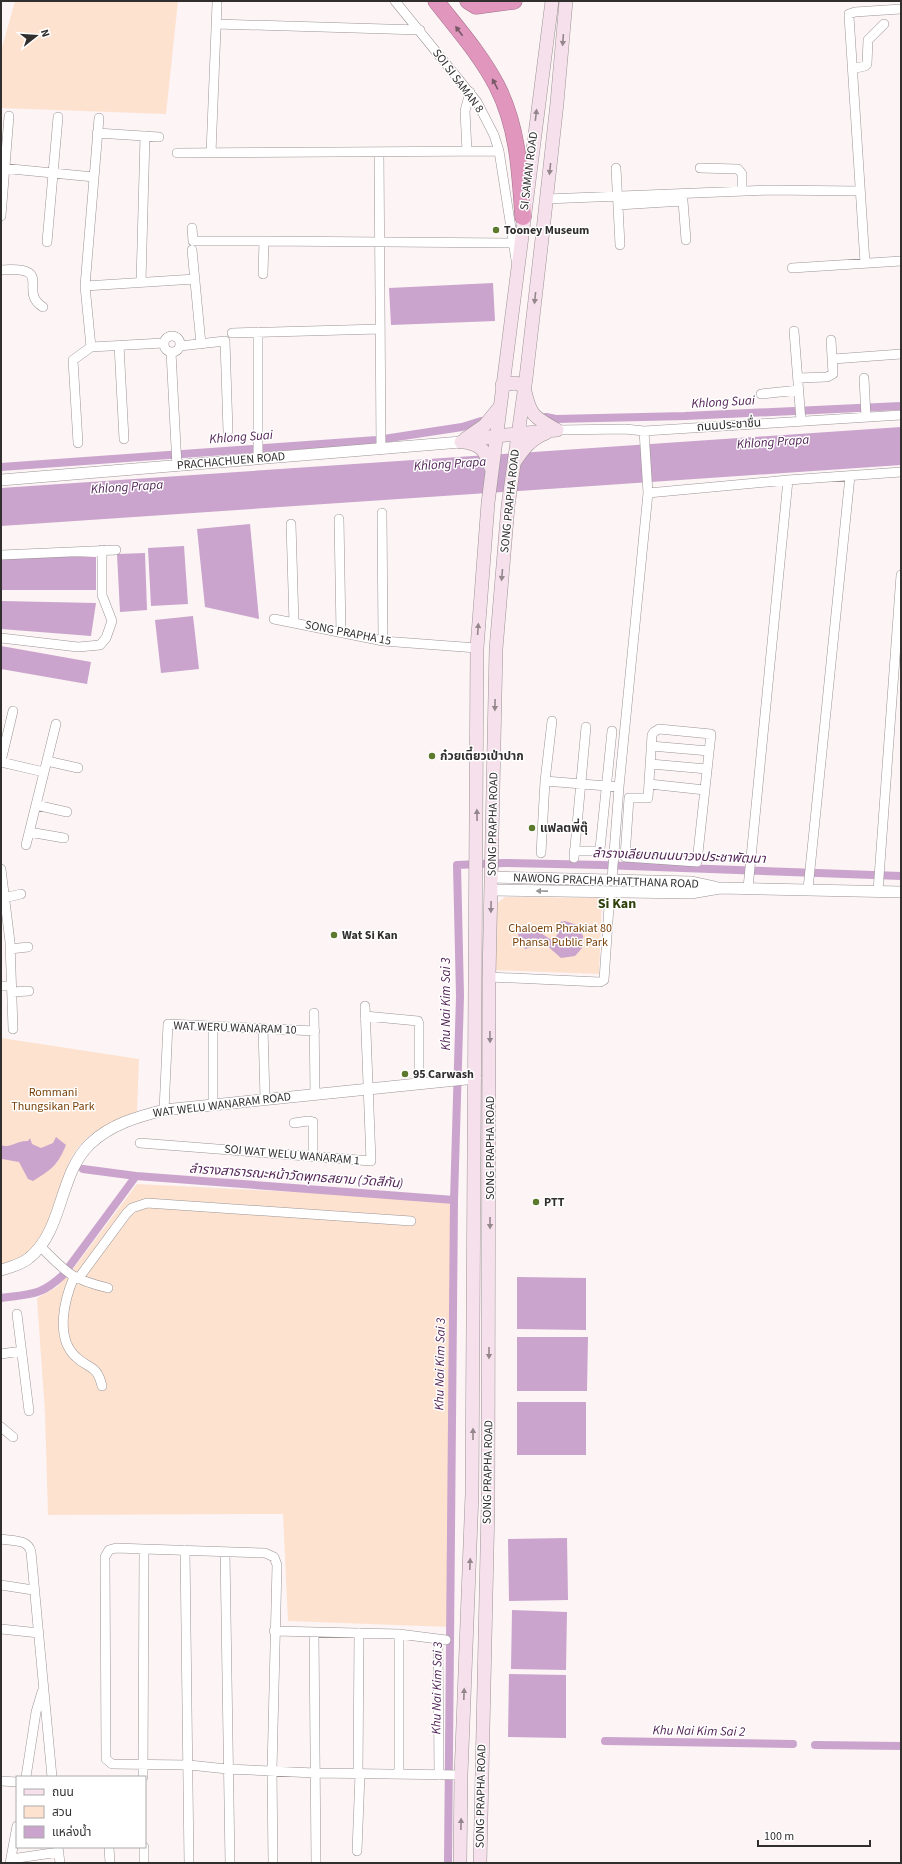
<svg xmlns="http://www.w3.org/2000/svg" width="902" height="1864" font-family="'Source Sans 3','Noto Sans Thai',sans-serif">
<rect width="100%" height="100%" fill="#fcf4f5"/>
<!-- green -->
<path fill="#fde2cf" d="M15,1H178L166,114L1,108V51Z
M505,897L602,898L599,974L493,970L495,905Z
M1,1038L139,1059L137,1111C118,1119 96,1128 82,1143C53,1174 60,1227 27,1255C21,1260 9,1262 1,1264Z
M137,1184L454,1200L450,1627L288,1621L283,1514L48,1515L45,1413L37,1298L57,1287L73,1269Z"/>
<!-- water -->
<path fill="#caa4cc" d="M493,283L495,321L391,325L389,288Z
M901,427V465L1,526V488Z
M250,524L259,619L205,607L197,529Z
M184,546L188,604L151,606L148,548Z
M145,553L147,610L120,612L117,554Z
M1,557H96V590H1Z
M1,601L96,603L91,636L1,629Z
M193,616L199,669L161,673L155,620Z
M1,646L91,662L87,684L1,669Z
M565,921L577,925L583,936V947L575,956L561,958L545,944L525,949L520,943L518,934L523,928L530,926L553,941L562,927L560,922Z
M56,1137L66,1145C58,1165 51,1170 33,1181L28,1179L19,1162L2,1159L1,1164V1145C9,1149 18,1140 28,1141L30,1138L32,1144L41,1148L53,1143Z
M517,1277L586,1278V1330L517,1329Z
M517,1337H588L587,1391H517Z
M517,1402H586V1455H517Z
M567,1538L568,1600L509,1601L508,1539Z
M512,1610L567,1612L566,1670L511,1669Z
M509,1674L566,1675V1738L508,1737Z"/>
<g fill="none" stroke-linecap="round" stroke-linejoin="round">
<!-- canal -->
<path stroke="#caa4cc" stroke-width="8" d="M546,417L556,419L685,416L901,406
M1,467L377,440L462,427L481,421
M83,1169L136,1176
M1,1298C30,1294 41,1296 63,1275L136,1176L454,1200
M605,1741L793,1744
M815,1745L901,1746
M448,1863L454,1200L460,996L457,865L504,863L602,865L901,876"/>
<!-- minor casing -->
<g stroke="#9c9495" stroke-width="10">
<path id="minor" d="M395,1L477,102L494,135L499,151L516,260
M216,24L420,30
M852,69L865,66L867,64L868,40L884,24
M97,133L159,137
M467,151L465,111L470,92
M379,152L381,449
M177,153L499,151
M211,153L217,4
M1,168L94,177
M616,168L620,245
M700,168L738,169L742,174V191
M546,199L769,190L860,191
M618,205L683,201L686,240
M1,216L9,116
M192,228L193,241H264
M47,242L58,117
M192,250L201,344
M865,263L849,16V14L855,12L901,9
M792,268L901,261
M1,270C56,266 17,291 43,307
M263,274L264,241L513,243
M141,282L145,136
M85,286L195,279
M794,331L801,421
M232,333L380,329
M164 344a8 8 0 1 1 16 0a8 8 0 1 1-16 0Z
M119,345L124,439
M180,346L225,341L228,431
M91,347L85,286L99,118
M171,352L177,466
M833,359L901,354
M798,378L827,377L833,374L831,340
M864,378L866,417
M761,394L799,390
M557,430L625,429L644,431L901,415
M78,443L73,360L91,347L163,343
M258,459V332
M648,493L788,480L901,472
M382,513L383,641
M339,519L341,633
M291,524L294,623L383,641L477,648
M1,555L116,550
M274,619L294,623
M1,638L78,647L100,645L106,638L112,621L102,595V550
M659,729L711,734L697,862L625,857L629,798H648L652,735L654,732Z
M651,746L709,751
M1,761L13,711
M47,761L78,768
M1,762L44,772
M651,764L707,769
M545,781L552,721
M649,784L705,790
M36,805L67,812
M29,832L64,838
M26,845L56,724
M574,851H597L600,849L612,731
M541,853L545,781L619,787
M574,858L586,727
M1,869L10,942L13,1029
M612,879L619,787L648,493L644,431
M748,888L788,480
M808,889L850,476
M878,891L901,575
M4,898L21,894
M10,949L28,947
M489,977L600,982L604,980L610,892
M1,986H11
M12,992L29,991
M314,1013L315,1094
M365,1016L418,1021L419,1024V1083
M263,1028L265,1099
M213,1105V1026
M164,1110L168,1024L315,1031
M294,1123L308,1121L313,1122V1156
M140,1143L371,1161L365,1006
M41,1247C67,1273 71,1279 108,1288
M74,1277C64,1300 55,1338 76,1357C88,1369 97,1364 102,1386
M78,1279L126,1214L132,1208L147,1203L411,1221
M17,1314L29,1411
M1,1354L21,1351
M1,1427L13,1437
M1,1539C13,1541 28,1539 31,1552L52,1777
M185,1550L189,1863
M225,1552L230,1863
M1,1585L33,1590
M1,1629L39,1633
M274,1631L399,1634L446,1640
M314,1632L316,1863
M399,1634V1774
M438,1639L439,1775
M358,1774L359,1633
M26,1777L36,1712L42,1692
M143,1777L144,1549
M1,1781L17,1782
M58,1847L60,1863
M109,1847L110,1863
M144,1847V1863
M357,1851L360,1774
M10,1863L18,1858L59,1852
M10,1863L17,1826
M273,1863L272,1770L277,1565L274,1557L265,1553L144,1549L116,1548L109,1550L105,1557L106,1759L112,1764L189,1765L227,1769L315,1773L461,1775"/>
</g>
<!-- tertiary casing -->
<g stroke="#9c9495" stroke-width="12">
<path id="tertiary" d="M1,480L461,442
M492,877L692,882L715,887
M491,890L691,893L720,888L901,892
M1,1270C10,1267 21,1265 29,1258C64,1230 58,1175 90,1144C111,1124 137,1117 164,1110L476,1078"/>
</g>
<!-- secondary casing -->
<g stroke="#9c9495" stroke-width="14">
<path id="secondary" d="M502,385L516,383L524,387C530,415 532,416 557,430
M465,439L485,425L499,408
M461,442L496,436L557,430
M465,442C483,445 485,452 491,468
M514,463C522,451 531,438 546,433
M460,1863L461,1775L472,1494L477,648L488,503L552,1
M480,1863L488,1506L489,977L496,649L508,506L526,378L543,230L557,103L566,1"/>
</g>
<!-- motorway casing -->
<g stroke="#a3728b" stroke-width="17">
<path id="motorway" d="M436,1C457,28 481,55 497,86C518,127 520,172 523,217
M468,1L476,6L514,1"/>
</g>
<!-- minor -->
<use href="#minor" stroke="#fff" stroke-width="9"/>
<!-- tertiary -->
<use href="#tertiary" stroke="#fff" stroke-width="11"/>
<!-- secondary -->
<use href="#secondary" stroke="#f6e0eb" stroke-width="13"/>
<!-- motorway -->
<use href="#motorway" stroke="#e196bd" stroke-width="16"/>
</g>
<!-- one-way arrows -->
<defs><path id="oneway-solid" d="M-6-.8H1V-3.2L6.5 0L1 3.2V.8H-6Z"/></defs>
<g fill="#775867">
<use href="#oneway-solid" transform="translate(459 31) rotate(-127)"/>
<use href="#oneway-solid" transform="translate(495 84) rotate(-118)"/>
</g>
<g fill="#94878c">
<use href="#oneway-solid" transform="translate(563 40) rotate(94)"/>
<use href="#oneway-solid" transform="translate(536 115) rotate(-83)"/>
<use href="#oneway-solid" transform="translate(550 169) rotate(96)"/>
<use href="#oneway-solid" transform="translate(535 298) rotate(96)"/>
<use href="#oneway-solid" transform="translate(502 575) rotate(95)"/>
<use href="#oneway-solid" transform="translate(478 629) rotate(-86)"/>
<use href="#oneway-solid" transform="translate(495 705) rotate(91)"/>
<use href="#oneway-solid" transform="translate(477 815) rotate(-91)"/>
<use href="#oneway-solid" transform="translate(491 907) rotate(91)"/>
<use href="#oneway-solid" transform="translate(490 1037) rotate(89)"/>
<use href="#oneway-solid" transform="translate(490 1223) rotate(90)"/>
<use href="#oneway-solid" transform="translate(489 1353) rotate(90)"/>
<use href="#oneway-solid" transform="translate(473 1434) rotate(-90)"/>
<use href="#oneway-solid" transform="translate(470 1564) rotate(-88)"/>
<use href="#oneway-solid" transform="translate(464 1694) rotate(-88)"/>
<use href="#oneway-solid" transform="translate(461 1824) rotate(-89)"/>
</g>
<use fill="#989696" href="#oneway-solid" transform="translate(542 891) rotate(-179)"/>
<!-- markers -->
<g fill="#5c792d" stroke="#fff" stroke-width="1.5">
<circle cx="496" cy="230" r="4"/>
<circle cx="432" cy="756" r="4"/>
<circle cx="532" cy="828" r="4"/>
<circle cx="334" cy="935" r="4"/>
<circle cx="405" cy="1074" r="4"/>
<circle cx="536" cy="1202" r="4"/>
</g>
<g text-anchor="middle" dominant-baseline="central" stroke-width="3" stroke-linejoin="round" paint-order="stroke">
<!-- street labels -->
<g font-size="12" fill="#312e2e" stroke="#fff">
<text transform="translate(458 81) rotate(53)">SOI SI SAMAN 8</text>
<text transform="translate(529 171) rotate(-83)">SI SAMAN ROAD</text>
<text transform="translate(729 425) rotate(-4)">ถนนประชาชื่น</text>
<text transform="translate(231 461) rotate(-5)">PRACHACHUEN ROAD</text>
<text transform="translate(510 501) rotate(-84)">SONG PRAPHA ROAD</text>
<text transform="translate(348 633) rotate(11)">SONG PRAPHA 15</text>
<text transform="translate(493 824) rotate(-89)">SONG PRAPHA ROAD</text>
<text transform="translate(606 881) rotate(2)">NAWONG PRACHA PHATTHANA ROAD</text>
<text transform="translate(235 1028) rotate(2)">WAT WERU WANARAM 10</text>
<text transform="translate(222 1105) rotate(-7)">WAT WELU WANARAM ROAD</text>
<text transform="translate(490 1148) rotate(-90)">SONG PRAPHA ROAD</text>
<text transform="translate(292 1155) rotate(5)">SOI WAT WELU WANARAM 1</text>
<text transform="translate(488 1472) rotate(-89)">SONG PRAPHA ROAD</text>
<text transform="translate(481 1796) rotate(-89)">SONG PRAPHA ROAD</text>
</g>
<!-- poi labels -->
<g font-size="12" font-weight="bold" fill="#312e2e" stroke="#fff" text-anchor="start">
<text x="504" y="230">Tooney Museum</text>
<text x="440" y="756">ก๋วยเตี๋ยวเป่าปาก</text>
<text x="540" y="828">แฟลตพี่ตุ๊</text>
<text x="342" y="935">Wat Si Kan</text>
<text x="413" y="1074">95 Carwash</text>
<text x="544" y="1202">PTT</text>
</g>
<!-- park labels -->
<g font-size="12" fill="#7a4109" stroke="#fff">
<text x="560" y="928">Chaloem Phrakiat 80<tspan x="560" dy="14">Phansa Public Park</tspan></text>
<text x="53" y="1092">Rommani<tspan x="53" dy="14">Thungsikan Park</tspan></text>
</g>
<!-- water labels -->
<g font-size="13" font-style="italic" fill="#532557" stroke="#fff">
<text transform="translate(723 402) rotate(-3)">Khlong Suai</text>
<text transform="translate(241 437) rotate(-4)">Khlong Suai</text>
<text transform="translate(773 442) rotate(-4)">Khlong Prapa</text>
<text transform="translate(450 464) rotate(-4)">Khlong Prapa</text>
<text transform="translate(127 487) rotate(-4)">Khlong Prapa</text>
<text transform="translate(679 856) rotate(2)">ลำรางเลียบถนนนาวงประชาพัฒนา</text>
<text transform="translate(446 1004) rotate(-90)">Khu Nai Kim Sai 3</text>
<text transform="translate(296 1176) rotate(4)">ลำรางสาธารณะหน้าวัดพุทธสยาม (วัดสีกัน)</text>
<text transform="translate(440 1364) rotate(-89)">Khu Nai Kim Sai 3</text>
<text transform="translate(437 1688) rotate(-89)">Khu Nai Kim Sai 3</text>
<text transform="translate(699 1731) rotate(1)">Khu Nai Kim Sai 2</text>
</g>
<!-- quarter labels -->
<g font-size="14" font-weight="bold" fill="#2f420c" stroke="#fff">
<text x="617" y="904">Si Kan</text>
</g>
</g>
<!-- border -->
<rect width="902" height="1864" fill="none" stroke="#312e2e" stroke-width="4"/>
<!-- legend -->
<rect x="16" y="1776" width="130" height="72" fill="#ffffff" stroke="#adabab"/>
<rect x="24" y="1789" width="20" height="6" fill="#f6e0eb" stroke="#adabab"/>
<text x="52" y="1796" font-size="12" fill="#312e2e">ถนน</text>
<rect x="24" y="1806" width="20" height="12" fill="#fde2cf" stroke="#adabab"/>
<text x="52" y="1816" font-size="12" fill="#312e2e">สวน</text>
<rect x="24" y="1826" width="20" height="12" fill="#caa4cc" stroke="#adabab"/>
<text x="52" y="1836" font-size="12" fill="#312e2e">แหล่งน้ำ</text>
<!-- north arrow -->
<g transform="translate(36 36) rotate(73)" stroke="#ffffff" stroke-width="3" paint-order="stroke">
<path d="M0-3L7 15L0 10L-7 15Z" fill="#312e2e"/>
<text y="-6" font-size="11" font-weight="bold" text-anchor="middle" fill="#312e2e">N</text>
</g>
<!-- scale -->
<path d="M758 1840v6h112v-6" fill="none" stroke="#312e2e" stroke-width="2"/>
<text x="764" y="1840" font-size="12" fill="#312e2e" stroke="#ffffff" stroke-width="3" paint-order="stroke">100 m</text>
</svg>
